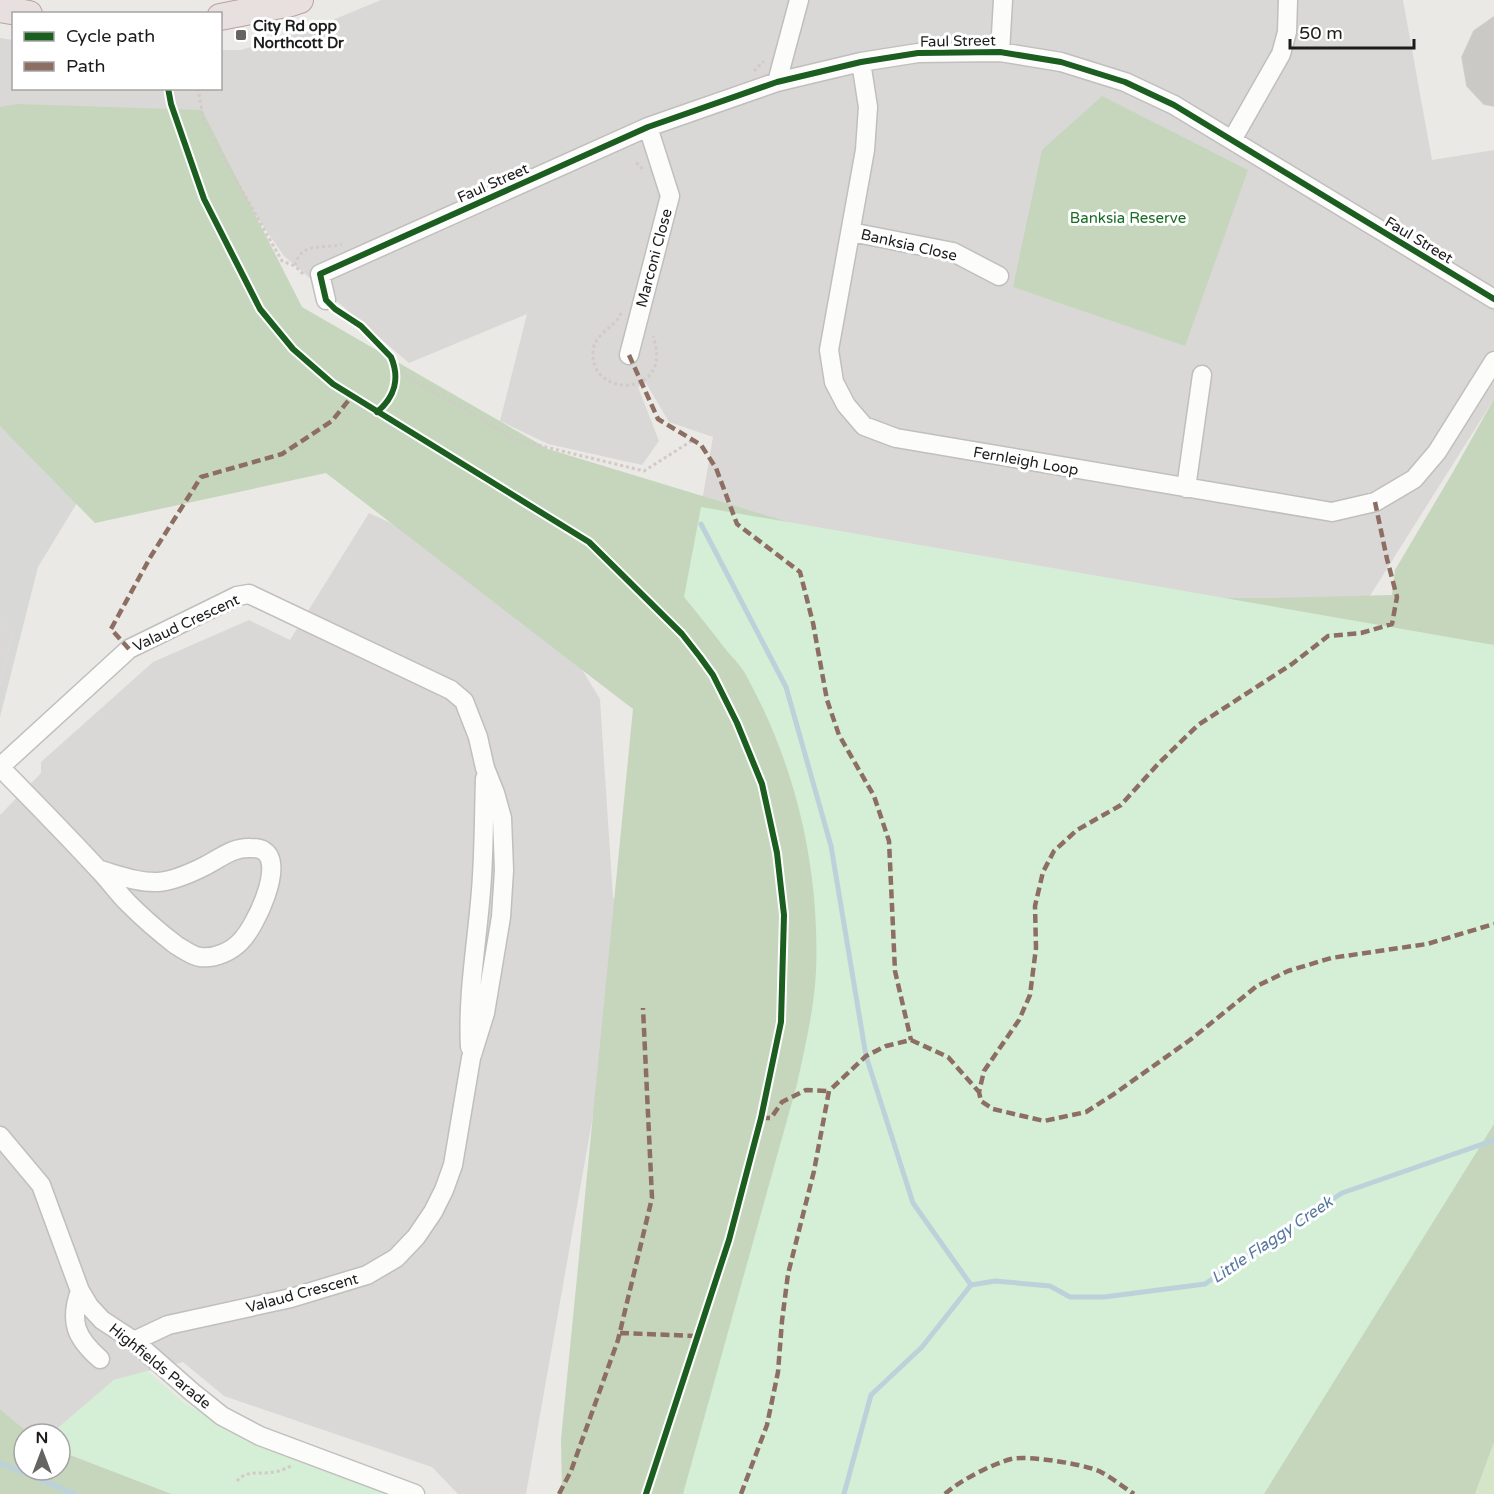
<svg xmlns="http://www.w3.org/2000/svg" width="1494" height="1494" font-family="'Varela Round',sans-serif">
<rect width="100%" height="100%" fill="#eae9e5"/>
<!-- residential -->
<path fill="#d9d8d6" d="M381,0H1403L1432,160L1494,150V399L1354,621L701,507L713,437L669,422L646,383L638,387L659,441L642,465L548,444L500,421L527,314L409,363L284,256L229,177L0,158V38L13,40L14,88H220L221,50H241L306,31Z
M369,513L533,589L600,699L613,898L631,901L526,1494H458L432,1467L224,1396L183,1362L114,1380L51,1434H30L0,1409V815L41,773V762L153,662L249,620L290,640Z
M0,621L12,635L0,685Z"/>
<!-- religious -->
<path fill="#d8d8d6" d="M0,382L136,406L38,567L0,717V685L12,635L0,621Z"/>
<!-- grass -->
<path fill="#d5e5c7" d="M1494,1442V1494H1475Z"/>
<!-- forest -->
<path fill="#c5d6bd" d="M1102,96L1248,170L1185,346L1013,287L1042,150Z
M17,104L202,110L302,307L548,449L778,519L1003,599L1271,598L1392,595L1395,570L1453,472L1494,399V1442L1475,1494H562L561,1439L633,709L326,473L95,523L0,426V107Z
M0,1409L30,1434H24V1470H60V1451L172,1494H0Z"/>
<!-- park -->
<path fill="#d5eed6" d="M701,507L1494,645V1124L1264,1494H683L797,1084C805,1047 814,1010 816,971C820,869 796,766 747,677C742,667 734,659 727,651C713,633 699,615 684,597Z
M147,1371L184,1403L253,1440L391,1494H172L60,1451V1434H51L114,1380Z"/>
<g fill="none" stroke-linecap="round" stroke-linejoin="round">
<!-- stream -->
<path stroke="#bcd2da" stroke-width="5" d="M701,524L786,687L831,846L866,1056L913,1203L971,1285
M0,1463L75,1494
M844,1494L871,1395L922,1347L971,1285L995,1281L1050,1286L1070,1297H1104L1205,1284L1342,1193L1494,1140"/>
</g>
<!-- building -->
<path fill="#cbc9c6" stroke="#cdcac7" stroke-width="1.5" d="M1494,17V106L1484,104L1467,86L1462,57L1474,31Z"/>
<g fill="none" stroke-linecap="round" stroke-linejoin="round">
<!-- minor casing -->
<g stroke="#c0bfbd" stroke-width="21">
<path id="minor" d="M1000,52L1003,0
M861,62L868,107L865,150L829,350L834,382L846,405L864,426L896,438L1332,512L1375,502L1414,479L1437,452L1494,361
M777,82L799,0
M1232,140L1281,54L1287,32L1288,0
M851,232L953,252L999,276
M326,300L320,274L648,127L777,82L861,62L918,53L1000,52L1061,62L1125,82L1174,105L1494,299
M629,355L670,196L648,127
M1186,488L1202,375
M0,767L129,649L237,596L249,594L451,690L464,701L478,737L485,768L495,793L502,818L504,870L501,917L485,1013L471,1058L453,1165L444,1190L433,1212L416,1237L396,1258L367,1275L291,1298L168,1325L134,1341
M0,767C33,801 66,834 98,869C109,880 117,892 128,903C143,918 159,932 176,945C183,949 192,956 200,957C215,959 232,951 241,941C255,927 285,865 264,851C260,848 255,848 251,848C232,847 221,858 205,866C191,873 174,881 158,882C139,883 118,875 100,870
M470,1047C467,989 479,933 482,876C484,844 484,811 485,778
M0,1136L41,1185L80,1291L89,1306L102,1320L134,1341L192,1392L222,1416L260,1436L415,1494
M80,1291C69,1322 76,1338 100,1359"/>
</g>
<!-- highway casing -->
<g stroke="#bba0a6" stroke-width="28">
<path id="highway" d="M0,9L29,14
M220,17L291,3L300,0"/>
</g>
<!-- path -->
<path stroke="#d3c9c7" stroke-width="3" stroke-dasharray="3 3" stroke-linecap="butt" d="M754,71L764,61
M198,88L204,123L282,261L295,266
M636,163L640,165L643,171
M303,274L295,266C301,240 324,250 342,244
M621,313C615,328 596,332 593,350C588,399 675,399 653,336
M396,370L517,440L644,471L693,440
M237,1481C247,1469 261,1475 274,1472C281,1471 287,1468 293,1465"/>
<!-- minor -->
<use href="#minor" stroke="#fcfcfb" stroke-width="18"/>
<!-- highway -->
<use href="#highway" stroke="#e8dfdf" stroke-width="26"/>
<!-- quiet -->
<path stroke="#8d6e63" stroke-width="4.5" stroke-dasharray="9 4.5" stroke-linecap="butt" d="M629,355L658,419L701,445L716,468L737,524L800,572L813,623L827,700L839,735L874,796L889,841L895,971L911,1040
M1375,502L1387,559L1397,597L1392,624L1361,633L1328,636L1292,664L1198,725L1158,764L1121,805L1077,830L1054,851L1043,872L1035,906L1036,948L1030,995L1019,1020L984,1071L979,1092L981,1101L993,1109L1044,1121L1086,1112L1114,1094L1190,1040L1257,986L1288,971L1331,958L1427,944L1494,924
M129,649L111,629L151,556L201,477L282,454L332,421L352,396
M761,1118H771L782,1102L806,1090L829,1091
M620,1333L697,1336
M559,1494L571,1471L618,1340L652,1198L643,1008
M741,1494L767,1425L778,1372L782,1321L788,1274L814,1171L829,1091L866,1056L886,1046L911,1040L948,1057L979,1092
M945,1494C959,1481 992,1464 1011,1459C1027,1455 1083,1464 1099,1471C1111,1477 1123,1487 1134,1494"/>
<!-- cycleway casing -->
<g stroke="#fff" stroke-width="10">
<path id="cycleway" d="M168,88L171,104L204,199L260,309L293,349L333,384L589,542L682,634L700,657L713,675L737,723L762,784L777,853L784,915L781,1022L761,1118L729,1240L646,1494
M377,412C395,397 400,378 391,357L361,326L335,309L326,300L320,274L648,127L777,82L861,62L918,53L1000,52L1061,62L1125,82L1174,105L1494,299"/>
</g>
<!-- cycleway -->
<use href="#cycleway" stroke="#1b5e20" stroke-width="6"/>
</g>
<!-- markers -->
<rect fill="#646462" stroke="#fff" stroke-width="2" x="235" y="29" width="12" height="12" rx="3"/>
<g text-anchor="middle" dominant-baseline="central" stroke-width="6" stroke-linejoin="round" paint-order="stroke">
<!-- poi labels -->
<g font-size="15" font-weight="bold" fill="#1c1c1c" stroke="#fff" text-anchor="start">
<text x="253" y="26">City Rd opp<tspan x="253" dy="17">Northcott Dr</tspan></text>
</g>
<!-- street labels -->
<g font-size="15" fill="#1c1c1c" stroke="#fff">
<text transform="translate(958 41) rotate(-1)">Faul Street</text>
<text transform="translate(493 183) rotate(-24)">Faul Street</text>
<text transform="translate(1419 240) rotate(31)">Faul Street</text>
<text transform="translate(909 245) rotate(13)">Banksia Close</text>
<text transform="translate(654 258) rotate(-75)">Marconi Close</text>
<text transform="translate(1026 461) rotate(10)">Fernleigh Loop</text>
<text transform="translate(186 623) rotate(-25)">Valaud Crescent</text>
<text transform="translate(302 1293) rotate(-15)">Valaud Crescent</text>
<text transform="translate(160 1366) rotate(39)">Highfields Parade</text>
</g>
<!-- park labels -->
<g font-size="15" fill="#186c24" stroke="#fff">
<text x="1128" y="218">Banksia Reserve</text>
</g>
<!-- water labels -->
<g font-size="16" font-style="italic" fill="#55769f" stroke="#fff">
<text transform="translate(1272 1240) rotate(-34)">Little Flaggy Creek</text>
</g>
</g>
<!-- legend -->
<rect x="12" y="12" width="210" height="78" fill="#ffffff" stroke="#a4a4a4" stroke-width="1.5"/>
<rect x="24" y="32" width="30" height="9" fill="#1b5e20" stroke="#a4a4a4" stroke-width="1.5"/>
<text x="66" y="42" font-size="18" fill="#1c1c1c">Cycle path</text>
<rect x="24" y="62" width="30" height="9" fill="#8d6e63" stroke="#a4a4a4" stroke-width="1.5"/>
<text x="66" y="72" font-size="18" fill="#1c1c1c">Path</text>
<!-- north arrow -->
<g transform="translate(42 1452)"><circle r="28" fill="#ffffff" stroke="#a4a4a4" stroke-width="1.5"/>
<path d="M0-4.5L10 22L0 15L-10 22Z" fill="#646462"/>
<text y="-9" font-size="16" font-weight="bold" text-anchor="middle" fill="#1c1c1c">N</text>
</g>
<!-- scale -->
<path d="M1290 39v9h124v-9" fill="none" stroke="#1c1c1c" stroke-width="3"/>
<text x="1299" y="39" font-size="18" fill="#1c1c1c" stroke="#ffffff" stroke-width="4.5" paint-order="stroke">50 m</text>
</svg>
